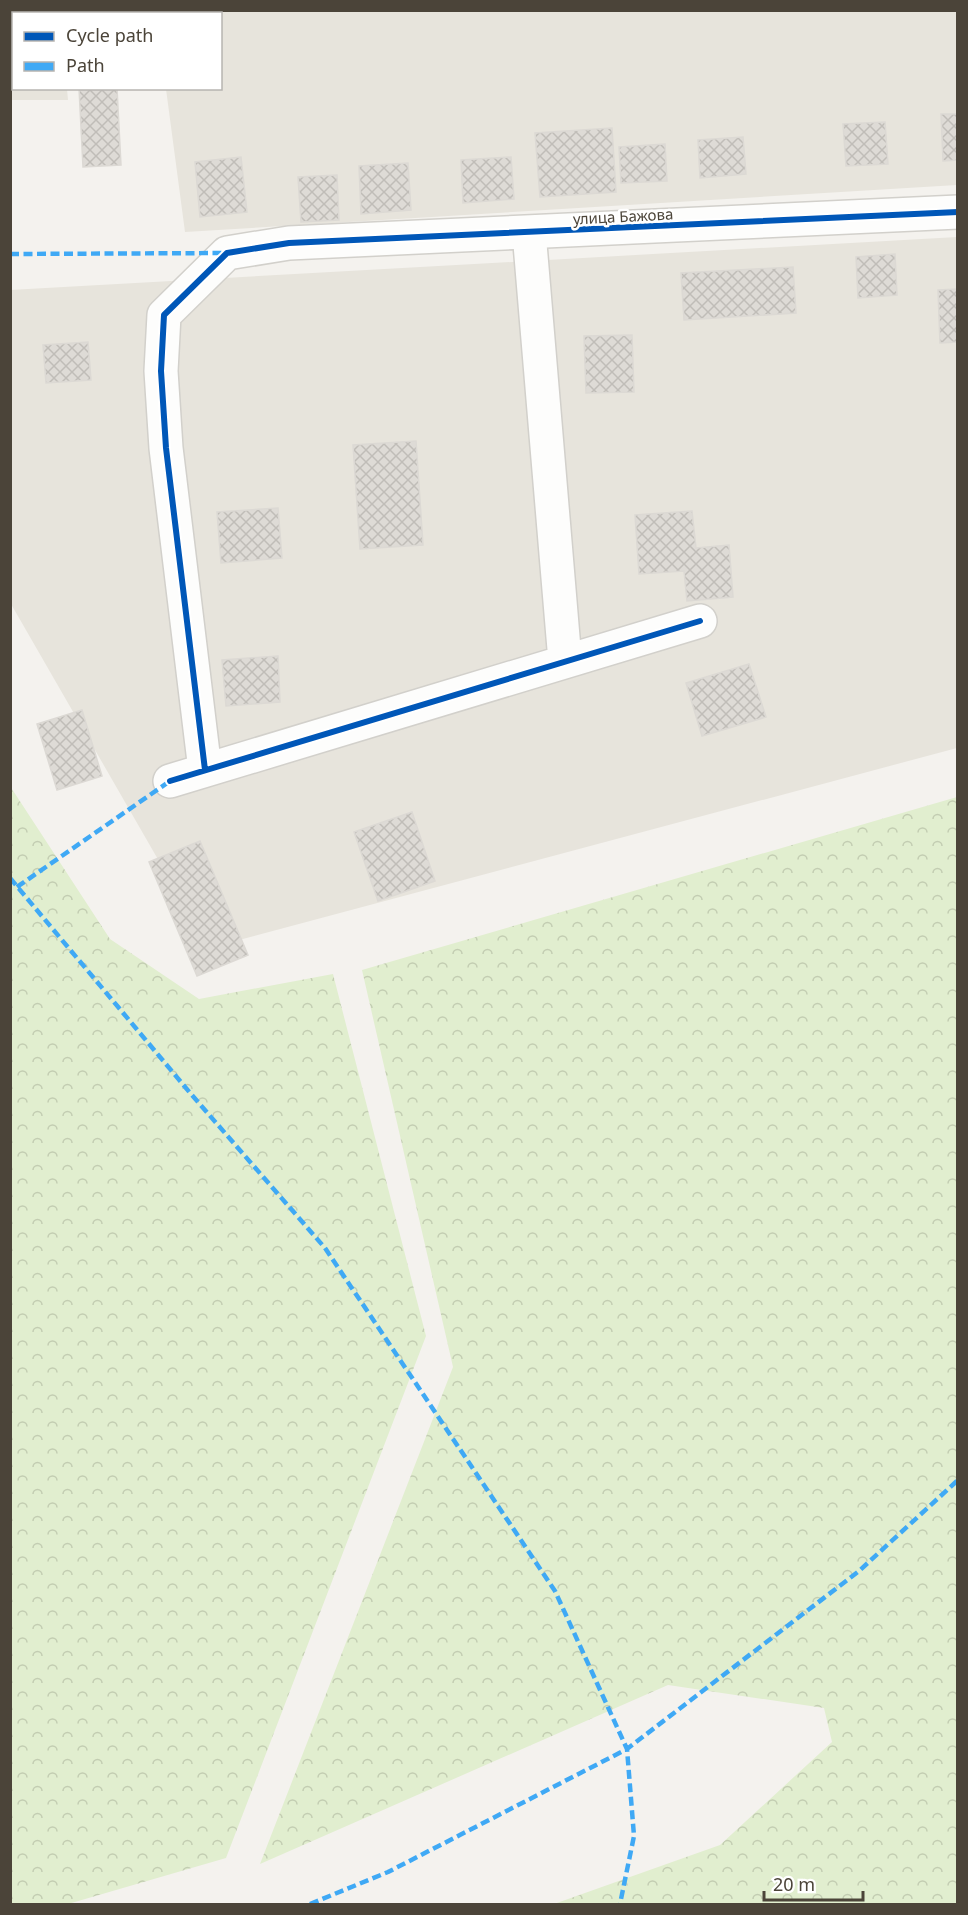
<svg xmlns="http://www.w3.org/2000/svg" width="968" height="1915" font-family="'Noto Sans',sans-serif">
<defs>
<pattern id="forest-crowns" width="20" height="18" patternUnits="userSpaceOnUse" patternTransform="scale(1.5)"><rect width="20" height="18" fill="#e1eecf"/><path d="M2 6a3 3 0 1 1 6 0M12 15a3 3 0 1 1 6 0" fill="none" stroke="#c3cdb2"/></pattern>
<pattern id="building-cross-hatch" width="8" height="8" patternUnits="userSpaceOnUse" patternTransform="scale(1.5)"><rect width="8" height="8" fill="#dedbd6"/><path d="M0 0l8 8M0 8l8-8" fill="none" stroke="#c0bdb8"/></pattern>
</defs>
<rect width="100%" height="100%" fill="#f4f2ee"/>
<!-- residential -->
<path fill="#e7e4dc" d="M10,11H65V13L14,14V88L67,89L68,100H11Z
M166,11H957V185L185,232L166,89L220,88V14L166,13Z
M957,237V748L209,948L11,604L10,290Z"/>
<!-- forest -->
<path fill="url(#forest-crowns)" d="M10,786L110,939L199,999L333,974L426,1336L226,1858L68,1904H11Z
M957,797V1904H554L720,1845L832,1742L824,1708L668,1685L260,1864L453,1367L362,970Z"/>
<!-- building -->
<path fill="url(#building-cross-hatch)" stroke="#dcd9d4" stroke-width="1.5" d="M79,88H117L121,165L83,167Z
M941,114H958V160L943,161Z
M885,122L888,164L846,166L843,124Z
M612,128L616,192L540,197L535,133Z
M743,137L746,174L700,178L698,140Z
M665,144L667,181L621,183L619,147Z
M241,157L247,212L200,217L195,162Z
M511,157L514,199L463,203L461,160Z
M408,163L411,210L361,214L359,166Z
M337,175L339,220L301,222L298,177Z
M895,254L897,295L858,298L856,257Z
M793,267L796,313L684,320L681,273Z
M958,289V342L940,343L938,290Z
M632,335L634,392L586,393L584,336Z
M88,342L91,380L46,383L43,345Z
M416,441L423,545L360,549L353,445Z
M278,508L282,558L221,563L217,512Z
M692,511L696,548L729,545L733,597L687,601L684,571L639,574L635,515Z
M278,656L280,702L226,706L222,660Z
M749,664L766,717L702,736L686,683Z
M82,710L102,776L57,790L37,724Z
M412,812L435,881L378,901L354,832Z
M200,841L248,955L197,976L149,862Z"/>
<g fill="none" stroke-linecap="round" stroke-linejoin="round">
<!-- minor casing -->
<g stroke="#d2d0cb" stroke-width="36">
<path id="minor" d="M529,232L565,661
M205,770L166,448L161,371L164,315L227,253L289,243L958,212
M170,781L700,621"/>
</g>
<!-- minor -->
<use href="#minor" stroke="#fdfdfc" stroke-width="33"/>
<!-- quiet -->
<path stroke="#3fa9f5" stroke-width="4.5" stroke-dasharray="9 4.5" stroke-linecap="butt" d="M10,254L226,253
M10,878L191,1094L325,1248L555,1591L627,1749L634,1836L620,1904
M17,887L170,781
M310,1904L388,1872L627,1749L859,1571L958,1480"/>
<!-- cycleway casing -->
<g stroke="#fff" stroke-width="10">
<path id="cycleway" d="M205,770L166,448L161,371L164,315L227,253L289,243L958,212
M170,781L700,621"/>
</g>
<!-- cycleway -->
<use href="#cycleway" stroke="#0057b8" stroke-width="6"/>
</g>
<g text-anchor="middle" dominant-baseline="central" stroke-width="5" stroke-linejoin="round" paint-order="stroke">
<!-- street labels -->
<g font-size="15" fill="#4b4439" stroke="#fff">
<text transform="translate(623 216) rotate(-3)">улица Бажова</text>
</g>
</g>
<!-- border -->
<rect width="968" height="1915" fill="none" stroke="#4b4439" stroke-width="24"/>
<!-- legend -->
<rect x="12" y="12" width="210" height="78" fill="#ffffff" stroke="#b7b4b0" stroke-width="1.5"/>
<rect x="24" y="32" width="30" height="9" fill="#0057b8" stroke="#b7b4b0" stroke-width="1.5"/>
<text x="66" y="42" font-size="18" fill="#4b4439">Cycle path</text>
<rect x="24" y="62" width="30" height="9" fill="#3fa9f5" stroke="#b7b4b0" stroke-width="1.5"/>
<text x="66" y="72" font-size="18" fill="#4b4439">Path</text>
<!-- scale -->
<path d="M764 1891v9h99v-9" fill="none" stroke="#4b4439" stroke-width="3"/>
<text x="773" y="1891" font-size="18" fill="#4b4439" stroke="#ffffff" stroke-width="4.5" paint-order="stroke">20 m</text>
</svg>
